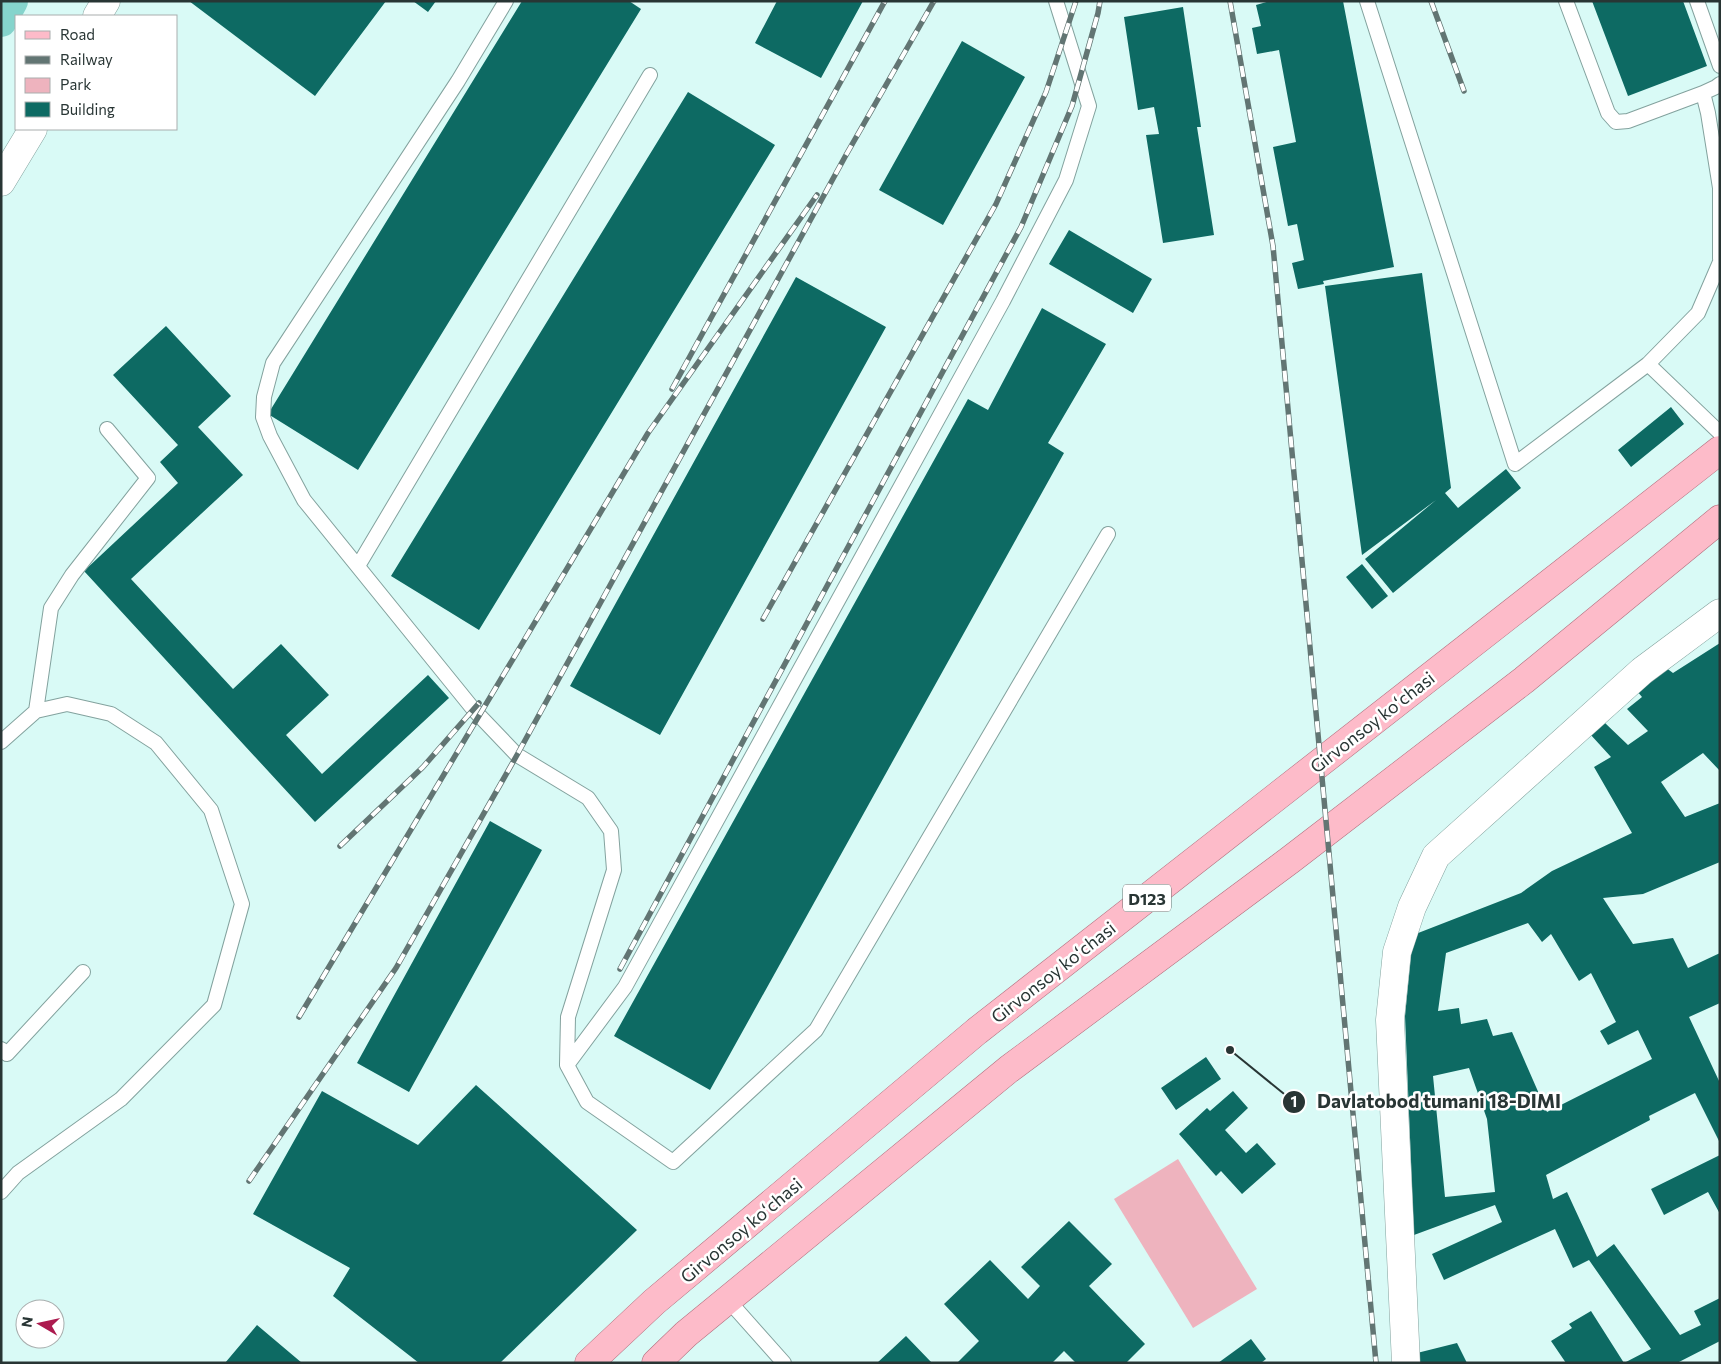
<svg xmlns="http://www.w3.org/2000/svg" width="1721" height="1364" font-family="Commissioner,sans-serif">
<rect width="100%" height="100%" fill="#d9faf6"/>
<!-- green -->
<path fill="#eeb3be" d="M1178,1159L1257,1289L1193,1328L1114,1199Z"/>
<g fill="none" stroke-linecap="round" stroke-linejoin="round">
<!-- canal -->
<path stroke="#85d4cc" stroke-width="32" d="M1,21L12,1"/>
</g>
<!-- building -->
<path fill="#0d6a63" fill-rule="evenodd" d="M189,1H386L315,96Z
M413,1H436L428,12Z
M522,1H629L641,9L358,470L268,414Z
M777,1H863L821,78L755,43Z
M1270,1H1343L1394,267L1323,281L1324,284L1298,289L1292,263L1304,260L1297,224L1288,226L1273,147L1296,142L1279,50L1257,54L1252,28L1261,26L1256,5Z
M1592,1H1683L1707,66L1628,96Z
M1183,7L1201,127H1197L1214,235L1163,243L1146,135L1159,134L1154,107L1138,110L1124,17Z
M962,41L1025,77L943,225L879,190Z
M688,92L775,145L479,630L391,576Z
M1069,230L1152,279L1133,313L1049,264Z
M1422,273L1451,488L1445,493L1458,508L1506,469L1521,488L1393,593L1365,559L1436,500L1362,555L1325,286Z
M796,277L886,327L660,735L570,686Z
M1042,308L1106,344L1048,443L1064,453L710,1090L614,1036L968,399L988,410Z
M166,326L231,396L198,427L243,475L131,579L233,689L281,644L329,695L286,735L322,774L428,675L449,698L315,822L84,571L178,483L160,462L178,445L113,375Z
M1671,407L1684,424L1631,467L1618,450Z
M1362,564L1388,596L1372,609L1346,577Z
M1720,643V771L1703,753L1661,782L1685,817L1720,803V862L1643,894L1603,898L1633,944L1673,938L1688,968L1720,953V1003L1689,1017L1720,1083V1143L1695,1093L1649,1116L1650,1120L1546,1175L1553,1199L1567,1192L1597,1257L1614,1244L1680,1335L1701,1325L1694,1311L1720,1298V1341L1677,1363H1624L1651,1349L1589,1260L1573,1268L1555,1229L1444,1280L1432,1254L1502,1222L1495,1205L1414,1235L1405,1016L1413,935L1521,893L1552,871L1632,833L1594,767L1611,757L1590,734L1605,723L1628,745L1648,731L1627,709L1642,697L1637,691L1665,667L1673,673ZM1528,923L1542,942L1551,934L1579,981L1591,973L1616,1022L1600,1031L1608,1045L1638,1030L1652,1059L1547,1112L1512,1032L1493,1036L1487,1019L1461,1024L1459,1008L1438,1011L1446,953ZM1469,1068L1487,1119L1495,1192L1445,1197L1433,1076Z
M490,821L542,850L409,1092L357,1063Z
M1206,1057L1221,1079L1176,1110L1161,1088Z
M476,1085L637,1230L500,1363H419L333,1296L350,1268L253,1214L322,1091L418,1145Z
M1233,1091L1248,1108L1225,1130L1246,1153L1257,1143L1276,1164L1242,1194L1221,1171L1216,1176L1179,1134L1207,1108L1210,1111Z
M1720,1155V1214L1708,1192L1664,1215L1651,1189Z
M1069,1221L1112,1264L1089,1286L1145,1344L1126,1363H1076L1064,1351L1052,1363H957L979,1341L944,1304L990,1260L1028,1299L1040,1286L1021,1267Z
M1591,1311L1624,1363H1566L1551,1341L1572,1328L1569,1324Z
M257,1325L302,1363H225Z
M906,1336L932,1363H877Z
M1251,1339L1266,1359L1261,1363H1218Z
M1457,1343L1467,1363H1418L1417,1353Z"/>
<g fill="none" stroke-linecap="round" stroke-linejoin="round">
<!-- service casing -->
<g stroke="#83a29e" stroke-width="16">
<path id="service" d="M506,1L458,81L273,363L264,397L263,417L270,436L304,500L474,710L517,755L588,798L611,831L614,870L568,1017L567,1065L587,1102L673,1162L816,1030L1108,534
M1367,1L1515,464L1648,364L1720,433
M1566,1L1608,113L1616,122L1628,121L1703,93L1708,113L1720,188V259
M1697,1L1720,66
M1703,93L1716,87L1720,84
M1648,364L1698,313L1720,262
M358,566L650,75
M36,711L51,608L72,575L148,478L107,429
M1,742L36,711L67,704L111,714L156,743L211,810L242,904L214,1005L121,1099L18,1173L1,1192
M1,1049L7,1054L83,972
M567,1065L625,987L1003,301L1066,180L1089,106L1056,1
M728,1300L784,1363"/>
</g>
<!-- minor casing -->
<g stroke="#83a29e" stroke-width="29">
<path id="minor" d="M1406,1363L1390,1020L1397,952L1412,907L1436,856L1642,671L1720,613"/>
</g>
<!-- tertiary casing -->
<g stroke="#83a29e" stroke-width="29">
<path id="tertiary" d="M97,16L106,1
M1,182L33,129"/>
</g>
<!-- primary casing -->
<g stroke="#b26e7d" stroke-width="29">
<path id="primary" d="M589,1363L654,1302L977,1031L1720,450
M656,1363L686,1334L1009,1069L1290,860L1524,680L1720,519"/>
</g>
<!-- service -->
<use href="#service" stroke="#fff" stroke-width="14"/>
<!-- minor -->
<use href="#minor" stroke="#fff" stroke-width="28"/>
<!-- tertiary -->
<use href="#tertiary" stroke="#fff" stroke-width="28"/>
<!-- primary -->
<use href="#primary" stroke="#fdbbc9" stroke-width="28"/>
<!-- rail casing -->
<g stroke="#627573" stroke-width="5.5">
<path id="rail" d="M1230,1L1273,246L1376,1363
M1431,1L1464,91
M672,389L885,1
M763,619L996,204L1046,92L1076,1
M340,846L423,767L479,703
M620,969L1021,227L1072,106L1098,13L1100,1
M299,1017L648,433L817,195
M249,1181L396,968L517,755L846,155L934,1"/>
</g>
<!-- rail -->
<use href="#rail" stroke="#fff" stroke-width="4" stroke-dasharray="11" stroke-linecap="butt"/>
</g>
<g text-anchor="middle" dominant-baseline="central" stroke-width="5" stroke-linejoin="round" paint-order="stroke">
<!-- shield labels -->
<rect fill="#fff" stroke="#687271" stroke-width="1" x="1123" y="884.5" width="48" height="27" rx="4"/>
<g font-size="16" font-weight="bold" fill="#283534">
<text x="1147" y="898">D123</text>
</g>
<!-- street labels -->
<g font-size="18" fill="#283534" stroke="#fff">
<text transform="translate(1372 722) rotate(-38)">Girvonsoy koʻchasi</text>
<text transform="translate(1053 972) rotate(-38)">Girvonsoy koʻchasi</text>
<text transform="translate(741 1230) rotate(-40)">Girvonsoy koʻchasi</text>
</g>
</g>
<!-- callouts -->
<path fill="none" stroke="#283534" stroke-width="2" d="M1230 1050L1294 1102"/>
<g fill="#283534" stroke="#fff" stroke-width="2">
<circle cx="1230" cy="1050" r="5"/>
<circle cx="1294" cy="1102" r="12"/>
</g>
<g font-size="15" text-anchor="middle" font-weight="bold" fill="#fff">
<text x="1294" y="1107">1</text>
</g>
<g font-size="19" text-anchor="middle" font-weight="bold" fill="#283534" stroke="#fff" stroke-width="5" stroke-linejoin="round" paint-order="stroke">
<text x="1439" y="1108">Davlatobod tumani 18-DIMI</text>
</g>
<!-- border -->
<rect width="1721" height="1364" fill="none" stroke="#283534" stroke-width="5"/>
<!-- legend -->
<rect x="15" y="15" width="162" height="115" fill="#ffffff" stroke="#a9aeae"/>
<rect x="25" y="31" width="25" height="8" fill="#fdbbc9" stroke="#a9aeae"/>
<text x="60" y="40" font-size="15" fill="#283534">Road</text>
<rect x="25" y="56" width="25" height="8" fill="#627573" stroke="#a9aeae"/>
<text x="60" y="65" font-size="15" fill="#283534">Railway</text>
<rect x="25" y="78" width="25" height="15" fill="#eeb3be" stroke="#a9aeae"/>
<text x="60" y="90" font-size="15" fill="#283534">Park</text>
<rect x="25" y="102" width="25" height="15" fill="#0d6a63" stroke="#a9aeae"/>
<text x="60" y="115" font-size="15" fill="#283534">Building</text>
<!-- north arrow -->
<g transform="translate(40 1324) rotate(279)"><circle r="24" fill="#ffffff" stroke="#a9aeae"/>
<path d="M0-4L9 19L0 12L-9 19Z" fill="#ac1b4f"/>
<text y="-8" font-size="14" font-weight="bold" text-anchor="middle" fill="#283534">N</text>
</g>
</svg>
